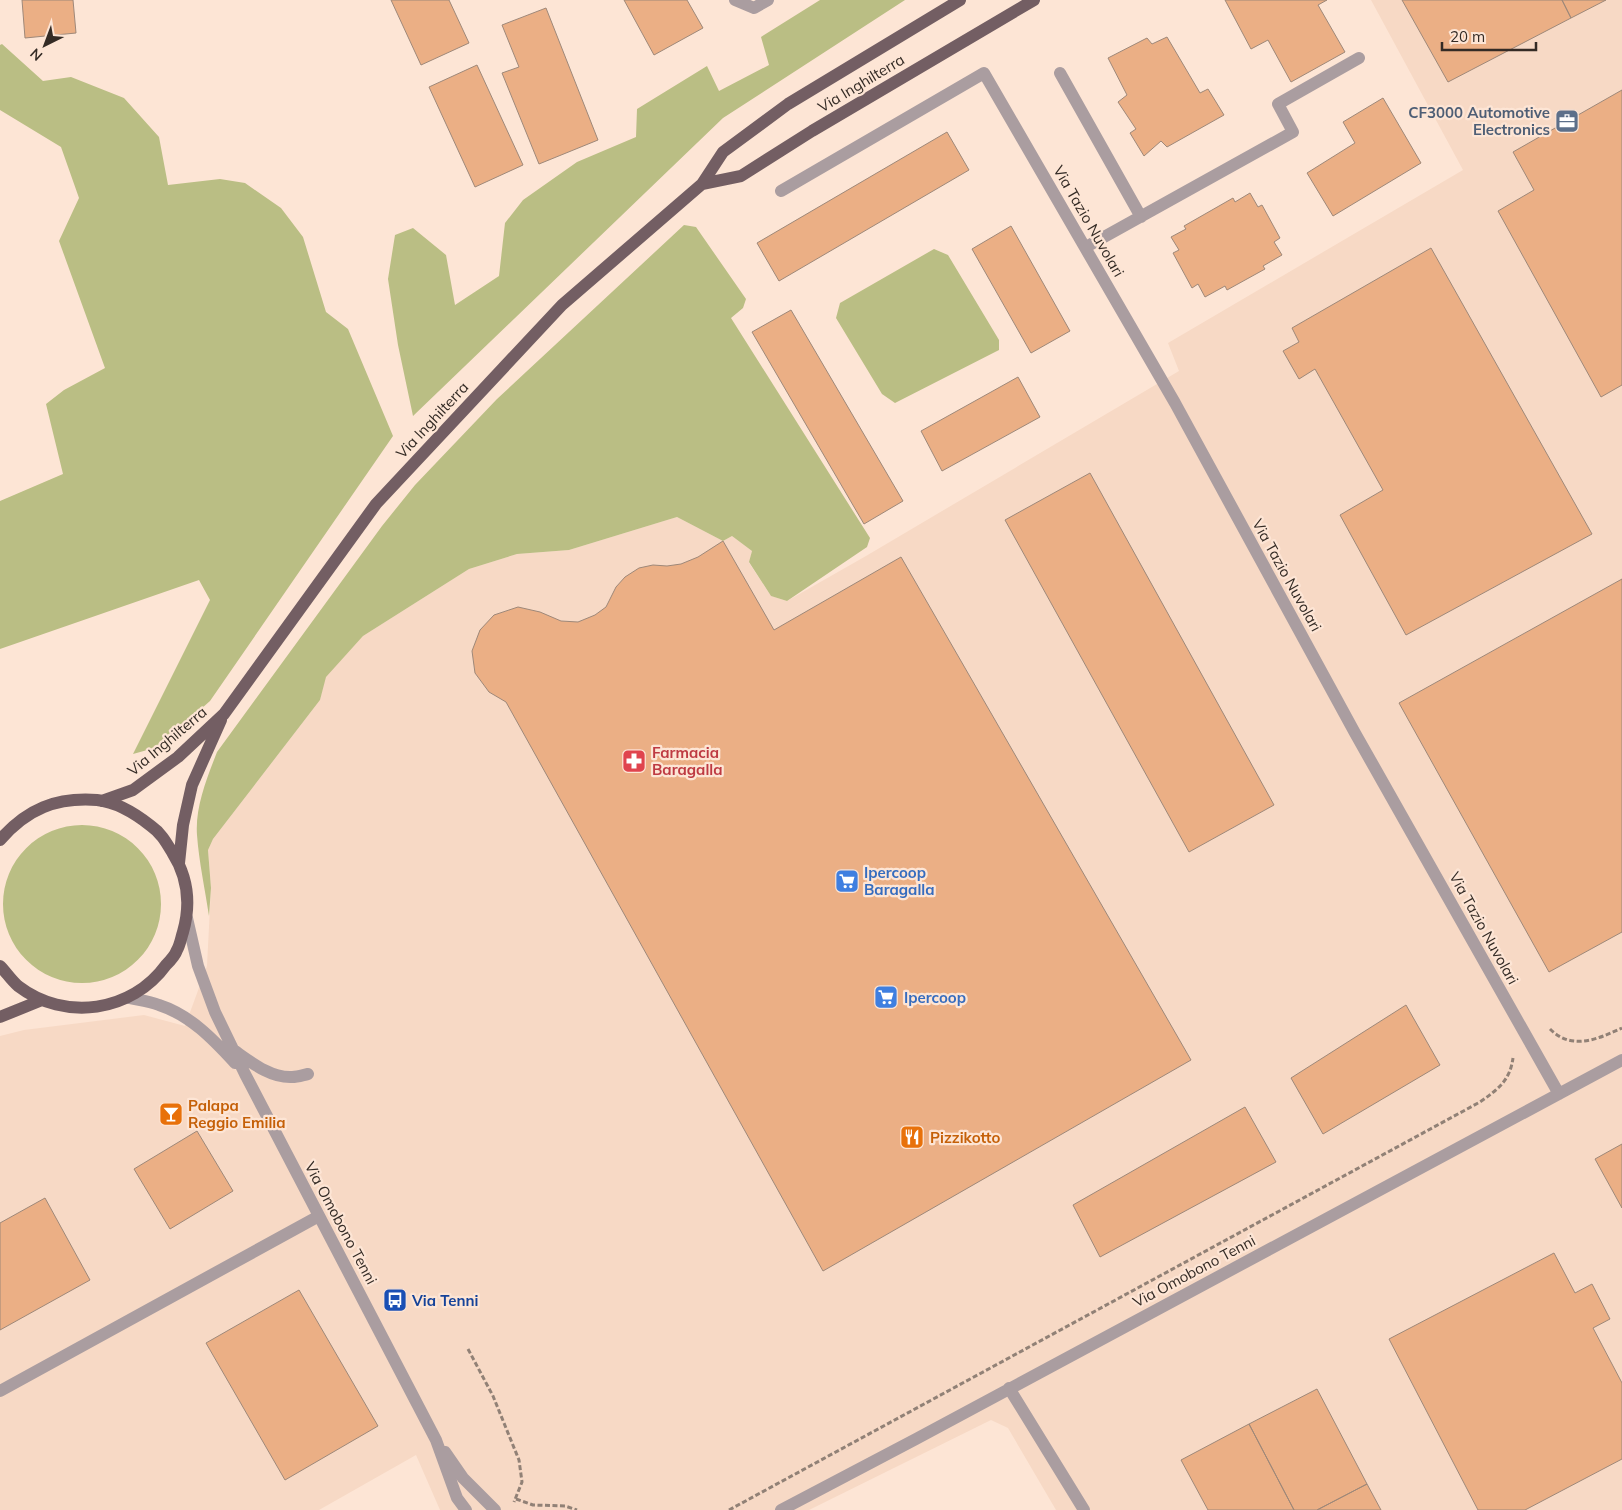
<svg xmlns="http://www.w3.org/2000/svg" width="1622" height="1510" font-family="Mulish,sans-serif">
<rect width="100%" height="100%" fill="#fde5d5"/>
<!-- built -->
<path fill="#f7d9c5" d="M1371,0H1622V1510H1056L1008,1428L991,1420L809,1510H440L416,1455L319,1510H0V1036L24,1030L144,1015L185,1026L207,966L211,888L208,849L213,839L320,700L325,677L363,636L469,569L517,554L569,550L677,517L723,541L732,536L752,551L749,563L771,596L787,601L866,556L1179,371L1168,343L1463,170Z"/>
<!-- green -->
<path fill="#babe84" d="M820,0H905L723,118L413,416L398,345L388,279L395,235L413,228L446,255L455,305L499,276L505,223L523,200L577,162L636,137L637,109L707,66L719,91L769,65L761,37Z
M2,44L43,81L71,77L124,98L159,137L168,185L220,179L245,183L281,208L303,237L326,312L348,329L393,436L210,701L158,747L133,754L210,600L199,580L0,649V501L63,474L46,404L64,390L105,368L59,241L79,198L61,147L0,110V45Z
M684,225L696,227L746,299L743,308L731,318L870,538L867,547L787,601L771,596L749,562L752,551L732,536L723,541L677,517L569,550L517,554L469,569L363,636L326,677L320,700L213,839L208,850L211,888L209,916C205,889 199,862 197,835C195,807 207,778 217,752L382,526L415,485L497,399Z
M934,249L948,255L999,340V350L895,403L882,394L836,318L840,303Z
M3 904a79 79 0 1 1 158 0a79 79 0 1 1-158 0Z"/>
<!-- building -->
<path fill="#ebaf85" stroke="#9e8879" d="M22,0H73L76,33L25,38Z
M391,0H449L469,43L421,65Z
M624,0H687L703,28L654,55Z
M1225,0H1327L1318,5L1345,52L1291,82L1268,40L1251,49Z
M1402,0H1562L1571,18L1448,82Z
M1562,0H1606L1571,18Z
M546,8L598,140L539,164L502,73L519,67L502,25Z
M1167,37L1200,93L1208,89L1224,115L1167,147L1161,141L1144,156L1130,133L1136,129L1118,102L1127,95L1108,58L1147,38L1152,44Z
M477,65L523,165L475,187L429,87Z
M1622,90V385L1601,397L1498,211L1534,190L1513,152Z
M1383,98L1421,163L1333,216L1307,173L1355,143L1343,122Z
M947,132L969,170L779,281L757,243Z
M1250,193L1258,207L1262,205L1280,238L1274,242L1282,255L1263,266L1265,269L1227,290L1225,286L1205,297L1198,284L1192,288L1173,253L1179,250L1171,237L1186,229L1184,226L1233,198L1235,202Z
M1011,226L1070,331L1031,353L972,249Z
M1431,248L1592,534L1406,635L1340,515L1383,490L1315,369L1299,379L1283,351L1299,342L1292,328Z
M791,310L903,501L864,524L752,332Z
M1018,377L1040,417L942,471L921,431Z
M1090,473L1274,805L1189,852L1005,520Z
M723,541L774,630L901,557L1191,1060L823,1271L506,702L489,692L475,673L472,651L480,630L494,615L518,607L540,612L561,621L578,622L595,615L606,607L616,587L625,577L639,568L653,565L667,566L681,564L698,557Z
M1622,579V932L1549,972L1399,703Z
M1406,1005L1440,1065L1323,1134L1291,1078Z
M1245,1107L1276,1162L1100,1257L1073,1205Z
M197,1131L233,1191L170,1229L134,1169Z
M1622,1144V1208L1595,1159Z
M45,1198L90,1280L0,1330V1223Z
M1554,1253L1575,1293L1592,1284L1610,1319L1593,1328L1622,1383V1459L1525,1510H1478L1389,1339Z
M299,1290L378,1426L285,1480L206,1343Z
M1317,1389L1367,1484L1317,1510H1294L1249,1424Z
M1249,1424L1294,1510H1208L1181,1460Z
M1367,1484L1381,1510H1317Z"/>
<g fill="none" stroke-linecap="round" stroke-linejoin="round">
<!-- path -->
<path stroke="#918176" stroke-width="3" stroke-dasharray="5 2.5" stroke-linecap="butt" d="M1550,1029C1572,1051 1598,1039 1622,1028
M468,1349L493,1396L519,1460L522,1482L514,1502
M516,1499L533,1505L565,1506L577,1510
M729,1510L1480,1102C1497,1090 1510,1081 1513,1058"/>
<!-- minor -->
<path stroke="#aa9da0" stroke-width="12" d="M735,0L754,8L768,0
M1060,73L1141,217
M781,191L984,73L1175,403L1355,733L1559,1094
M1086,247L1293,132L1278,104L1359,58
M187,918L198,966L215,1012L245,1074L436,1440L457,1498L466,1510
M129,998C138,1000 149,1001 159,1005C190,1015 213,1039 235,1063
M235,1051C252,1063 271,1078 292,1077C298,1077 303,1075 308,1074
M1009,1388L1084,1510
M0,1391L319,1216
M445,1452L463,1478L495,1510
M781,1510L916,1439L1622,1060"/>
<!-- major -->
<path stroke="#735e63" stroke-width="12" d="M702,184L741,176L812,131L1034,0
M102,801L133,790L178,757L224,714L376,504L562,305L702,184L723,152L788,104L960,0
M0,840C27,809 56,797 97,800C117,802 136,814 151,826C161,833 166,842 172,852C188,877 191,904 183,932C181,938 180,945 177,950C175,956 170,961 166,965C132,1012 65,1022 18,986C11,980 6,972 0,966
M179,863L183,825L192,785L221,720
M0,1017L42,1000"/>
</g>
<!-- icons -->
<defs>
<g id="office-square" transform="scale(1.25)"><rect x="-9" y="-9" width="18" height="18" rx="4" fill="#5c6f8a" stroke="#fde5d5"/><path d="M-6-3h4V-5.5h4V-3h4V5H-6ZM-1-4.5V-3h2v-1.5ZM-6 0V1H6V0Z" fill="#fff"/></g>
<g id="pharmacy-square" transform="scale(1.25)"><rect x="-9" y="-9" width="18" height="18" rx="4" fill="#e0444e" stroke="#fde5d5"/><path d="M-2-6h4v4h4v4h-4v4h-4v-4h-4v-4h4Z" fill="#fff"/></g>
<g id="supermarket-square" transform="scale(1.25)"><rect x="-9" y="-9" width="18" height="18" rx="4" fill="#3f7fe0" stroke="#fde5d5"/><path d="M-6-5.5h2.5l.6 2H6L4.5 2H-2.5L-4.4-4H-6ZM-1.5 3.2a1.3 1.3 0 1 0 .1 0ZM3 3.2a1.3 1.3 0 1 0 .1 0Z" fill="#fff"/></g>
<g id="bar-square" transform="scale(1.25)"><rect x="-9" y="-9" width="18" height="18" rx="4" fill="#e8710a" stroke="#fde5d5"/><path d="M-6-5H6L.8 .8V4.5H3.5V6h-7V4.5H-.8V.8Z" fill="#fff"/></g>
<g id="restaurant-square" transform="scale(1.25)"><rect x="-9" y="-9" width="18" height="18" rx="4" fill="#e8710a" stroke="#fde5d5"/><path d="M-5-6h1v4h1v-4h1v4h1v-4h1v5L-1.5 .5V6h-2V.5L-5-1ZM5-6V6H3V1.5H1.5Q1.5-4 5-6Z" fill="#fff"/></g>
<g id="bus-square" transform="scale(1.25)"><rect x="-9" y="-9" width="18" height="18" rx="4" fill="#1a4fb4" stroke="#fde5d5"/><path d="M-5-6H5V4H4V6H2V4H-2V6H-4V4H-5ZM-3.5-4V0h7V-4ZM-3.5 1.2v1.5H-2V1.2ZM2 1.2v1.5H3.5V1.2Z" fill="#fff"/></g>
</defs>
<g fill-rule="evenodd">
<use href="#office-square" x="1567" y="121"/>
<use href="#pharmacy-square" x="634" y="761"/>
<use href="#supermarket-square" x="847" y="881"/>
<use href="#supermarket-square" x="886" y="997"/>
<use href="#bar-square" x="171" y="1114"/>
<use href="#restaurant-square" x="912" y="1137"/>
<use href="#bus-square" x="395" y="1300"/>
</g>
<g text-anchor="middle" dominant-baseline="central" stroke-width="4.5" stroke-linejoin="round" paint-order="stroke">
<!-- street labels -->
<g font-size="15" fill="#342b25" stroke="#fde5d5">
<text transform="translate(861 83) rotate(-31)">Via Inghilterra</text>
<text transform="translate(1089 221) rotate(60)">Via Tazio Nuvolari</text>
<text transform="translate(432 420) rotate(-47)">Via Inghilterra</text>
<text transform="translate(1287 575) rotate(61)">Via Tazio Nuvolari</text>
<text transform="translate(167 741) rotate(-40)">Via Inghilterra</text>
<text transform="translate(1484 928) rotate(61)">Via Tazio Nuvolari</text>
<text transform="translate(341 1223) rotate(62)">Via Omobono Tenni</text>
<text transform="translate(1194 1271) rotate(-28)">Via Omobono Tenni</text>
</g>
<!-- service labels -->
<g font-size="15" font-weight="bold" fill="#4e5e75" stroke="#fde5d5" text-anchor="end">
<text x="1550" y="112">CF3000 Automotive<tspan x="1550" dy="17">Electronics</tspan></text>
</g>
<!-- health labels -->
<g font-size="15" font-weight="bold" fill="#be3a42" stroke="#fde5d5" text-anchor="start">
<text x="652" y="752">Farmacia<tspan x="652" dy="17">Baragalla</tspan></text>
</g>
<!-- shop labels -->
<g font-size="15" font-weight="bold" fill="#366cbe" stroke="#fde5d5" text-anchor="start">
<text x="864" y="872">Ipercoop<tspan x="864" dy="17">Baragalla</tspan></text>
<text x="904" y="997">Ipercoop</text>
</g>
<!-- food labels -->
<g font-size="15" font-weight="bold" fill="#c56008" stroke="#fde5d5" text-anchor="start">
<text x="188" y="1105">Palapa<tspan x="188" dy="17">Reggio Emilia</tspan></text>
<text x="930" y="1137">Pizzikotto</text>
</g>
<!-- transit labels -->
<g font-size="15" font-weight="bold" fill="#164399" stroke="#fde5d5" text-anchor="start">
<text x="412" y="1300">Via Tenni</text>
</g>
</g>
<!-- north arrow -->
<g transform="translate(45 45) rotate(222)" stroke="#fde5d5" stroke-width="4" paint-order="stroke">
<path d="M0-4L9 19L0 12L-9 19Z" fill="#342b25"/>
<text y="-8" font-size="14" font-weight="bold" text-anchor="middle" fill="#342b25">N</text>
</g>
<!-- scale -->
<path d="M1442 42v8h94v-8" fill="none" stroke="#342b25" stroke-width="2.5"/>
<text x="1450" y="42" font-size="15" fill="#342b25" stroke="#fde5d5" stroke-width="4" paint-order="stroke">20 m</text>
</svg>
